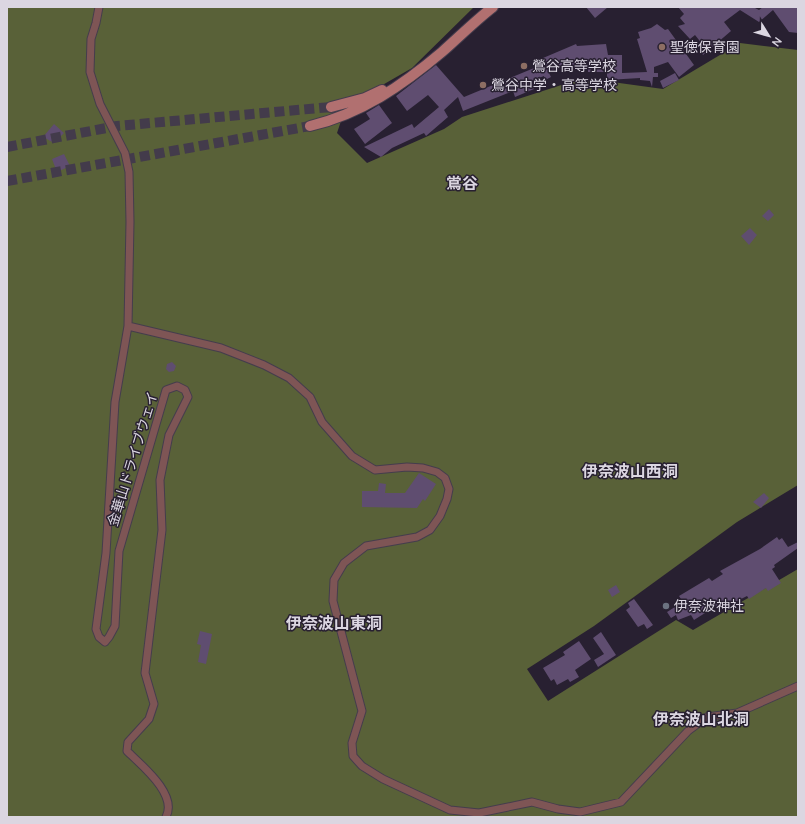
<svg xmlns="http://www.w3.org/2000/svg" width="805" height="824" font-family="'Nunito Sans','Noto Sans JP',sans-serif">
<rect width="100%" height="100%" fill="#282031"/>
<!-- forest -->
<path fill="#596138" d="M7,7H474L412,68L346,106L337,133L367,163L444,129L462,117L583,78L663,89L740,43L798,50V485L737,522L594,626L527,669L548,701L676,620L693,630L798,569V817H7Z"/>
<!-- building -->
<path fill="#5f4d70" d="M586,7H608L595,18Z
M678,7H753L759,10L763,7H798V33L789,32L773,10L759,22L740,10L724,22L731,31L703,55L699,49L703,45L695,35L690,39L678,26L685,24L680,18L684,14Z
M657,24L665,30L668,29L694,65L679,77L668,62L654,67V73H658V77H653L652,87L650,81L640,80V78L607,80V72H588V62L565,71L563,67L549,73L551,77L545,80L544,76L531,81L534,89L515,97L513,91L463,111L458,97L444,110L448,117L426,136L424,133L392,148L381,157L364,147L412,124L414,128L439,107L428,95L407,111L396,96L436,65L464,97L539,66L536,61L576,44L577,46L606,44L608,55H622V73L647,72L637,39L640,38L638,32L651,28Z
M675,73L679,80L663,88L660,81Z
M379,105L392,123L365,144L354,129L370,119L366,113Z
M54,124L64,133L54,143L43,137Z
M64,154L70,166L57,172L52,159Z
M769,209L774,215L768,221L762,216Z
M750,228L757,235L749,245L741,236Z
M172,362L176,366L174,371L169,372L166,369L167,364Z
M419,473L436,484L425,501L423,499L417,508L362,507V491H378L379,483L386,484L385,493H405Z
M764,493L769,498L761,508L753,502Z
M777,537L779,540L782,538L788,547L798,542V548L774,565L775,567L772,569L781,583L768,591L766,588L749,599L747,596L727,606L724,601L694,620L691,615L678,620L676,615L671,618L667,612L683,602L679,596L709,578L712,581L723,574L720,571L760,549Z
M616,585L620,592L612,597L608,590Z
M634,599L653,625L647,629L644,624L638,627L626,610L630,607L628,603Z
M200,631L212,634L206,664L198,662L201,645L197,644Z
M601,632L616,655L598,667L594,660L604,654L593,638Z
M579,641L591,659L575,670L579,677L570,682L568,679L557,685L554,679L551,681L543,668L565,655L563,652Z"/>
<g fill="none" stroke-linecap="round" stroke-linejoin="round">
<!-- secondary-tunnel -->
<path stroke="#433b4b" stroke-width="10" stroke-dasharray="10 5" stroke-linecap="butt" d="M7,147L117,126L331,107
M7,181L310,126"/>
<!-- street casing -->
<g stroke="#453d4d" stroke-width="9">
<path id="street" d="M99,7L96,23L91,39L90,72L100,104L125,153L129,172L130,222L128,326L115,402L106,553L96,629L99,637L105,642L109,637L115,626L119,551L166,390L177,386L185,390L188,397L169,435L160,480L162,530L145,673L154,704L149,719L128,742L127,751C141,765 178,794 166,817
M128,326L221,348L264,365L289,378L310,397L322,422L352,456L375,470L407,467L423,468L437,472L445,478L449,489L447,499L440,516L430,530L417,537L366,546L344,563L334,580L333,601L362,711L352,743L353,756L362,766L383,779L450,810L479,813L532,802L558,809L580,812L621,802L688,731L707,717L737,713L798,686"/>
</g>
<!-- secondary casing -->
<g stroke="#453d4d" stroke-width="12">
<path id="secondary" d="M331,107L365,98L382,90
M310,126C361,114 403,85 442,52C459,37 475,21 493,7"/>
</g>
<!-- street -->
<use href="#street" stroke="#7e5555" stroke-width="7"/>
<!-- secondary -->
<use href="#secondary" stroke="#b17070" stroke-width="10"/>
</g>
<!-- markers -->
<g fill="#8d6e63" stroke="#282031" stroke-width="1.5">
<circle cx="662" cy="47" r="4"/>
<circle cx="524" cy="66" r="4"/>
<circle cx="483" cy="85" r="4"/>
</g>
<circle fill="#6b7280" stroke="#282031" stroke-width="1.5" cx="666" cy="606" r="4"/>
<g text-anchor="middle" dominant-baseline="central" stroke-width="3" stroke-linejoin="round" paint-order="stroke">
<!-- poi labels -->
<g font-size="14" fill="#dbd6e1" stroke="#282031" text-anchor="start">
<text x="670" y="47">聖徳保育園</text>
<text x="532" y="66">鶯谷高等学校</text>
<text x="491" y="85">鶯谷中学・高等学校</text>
<text x="674" y="606">伊奈波神社</text>
</g>
<!-- street labels -->
<g font-size="14" fill="#dbd6e1" stroke="#282031">
<text transform="translate(133 459) rotate(-73)">金華山ドライブウェイ</text>
</g>
<!-- quarter labels -->
<g font-size="16" font-weight="bold" fill="#dbd6e1" stroke="#282031">
<text x="462" y="184">鴬谷</text>
<text x="630" y="472">伊奈波山西洞</text>
<text x="334" y="624">伊奈波山東洞</text>
<text x="701" y="720">伊奈波山北洞</text>
</g>
</g>
<!-- border -->
<rect width="805" height="824" fill="none" stroke="#dbd6e1" stroke-width="16"/>
<!-- north arrow -->
<g transform="translate(769 36) rotate(127)" stroke="#282031" stroke-width="3" paint-order="stroke">
<path d="M0-3L7 15L0 10L-7 15Z" fill="#dbd6e1"/>
<text y="-6" font-size="11" font-weight="bold" text-anchor="middle" fill="#dbd6e1">N</text>
</g>
</svg>
